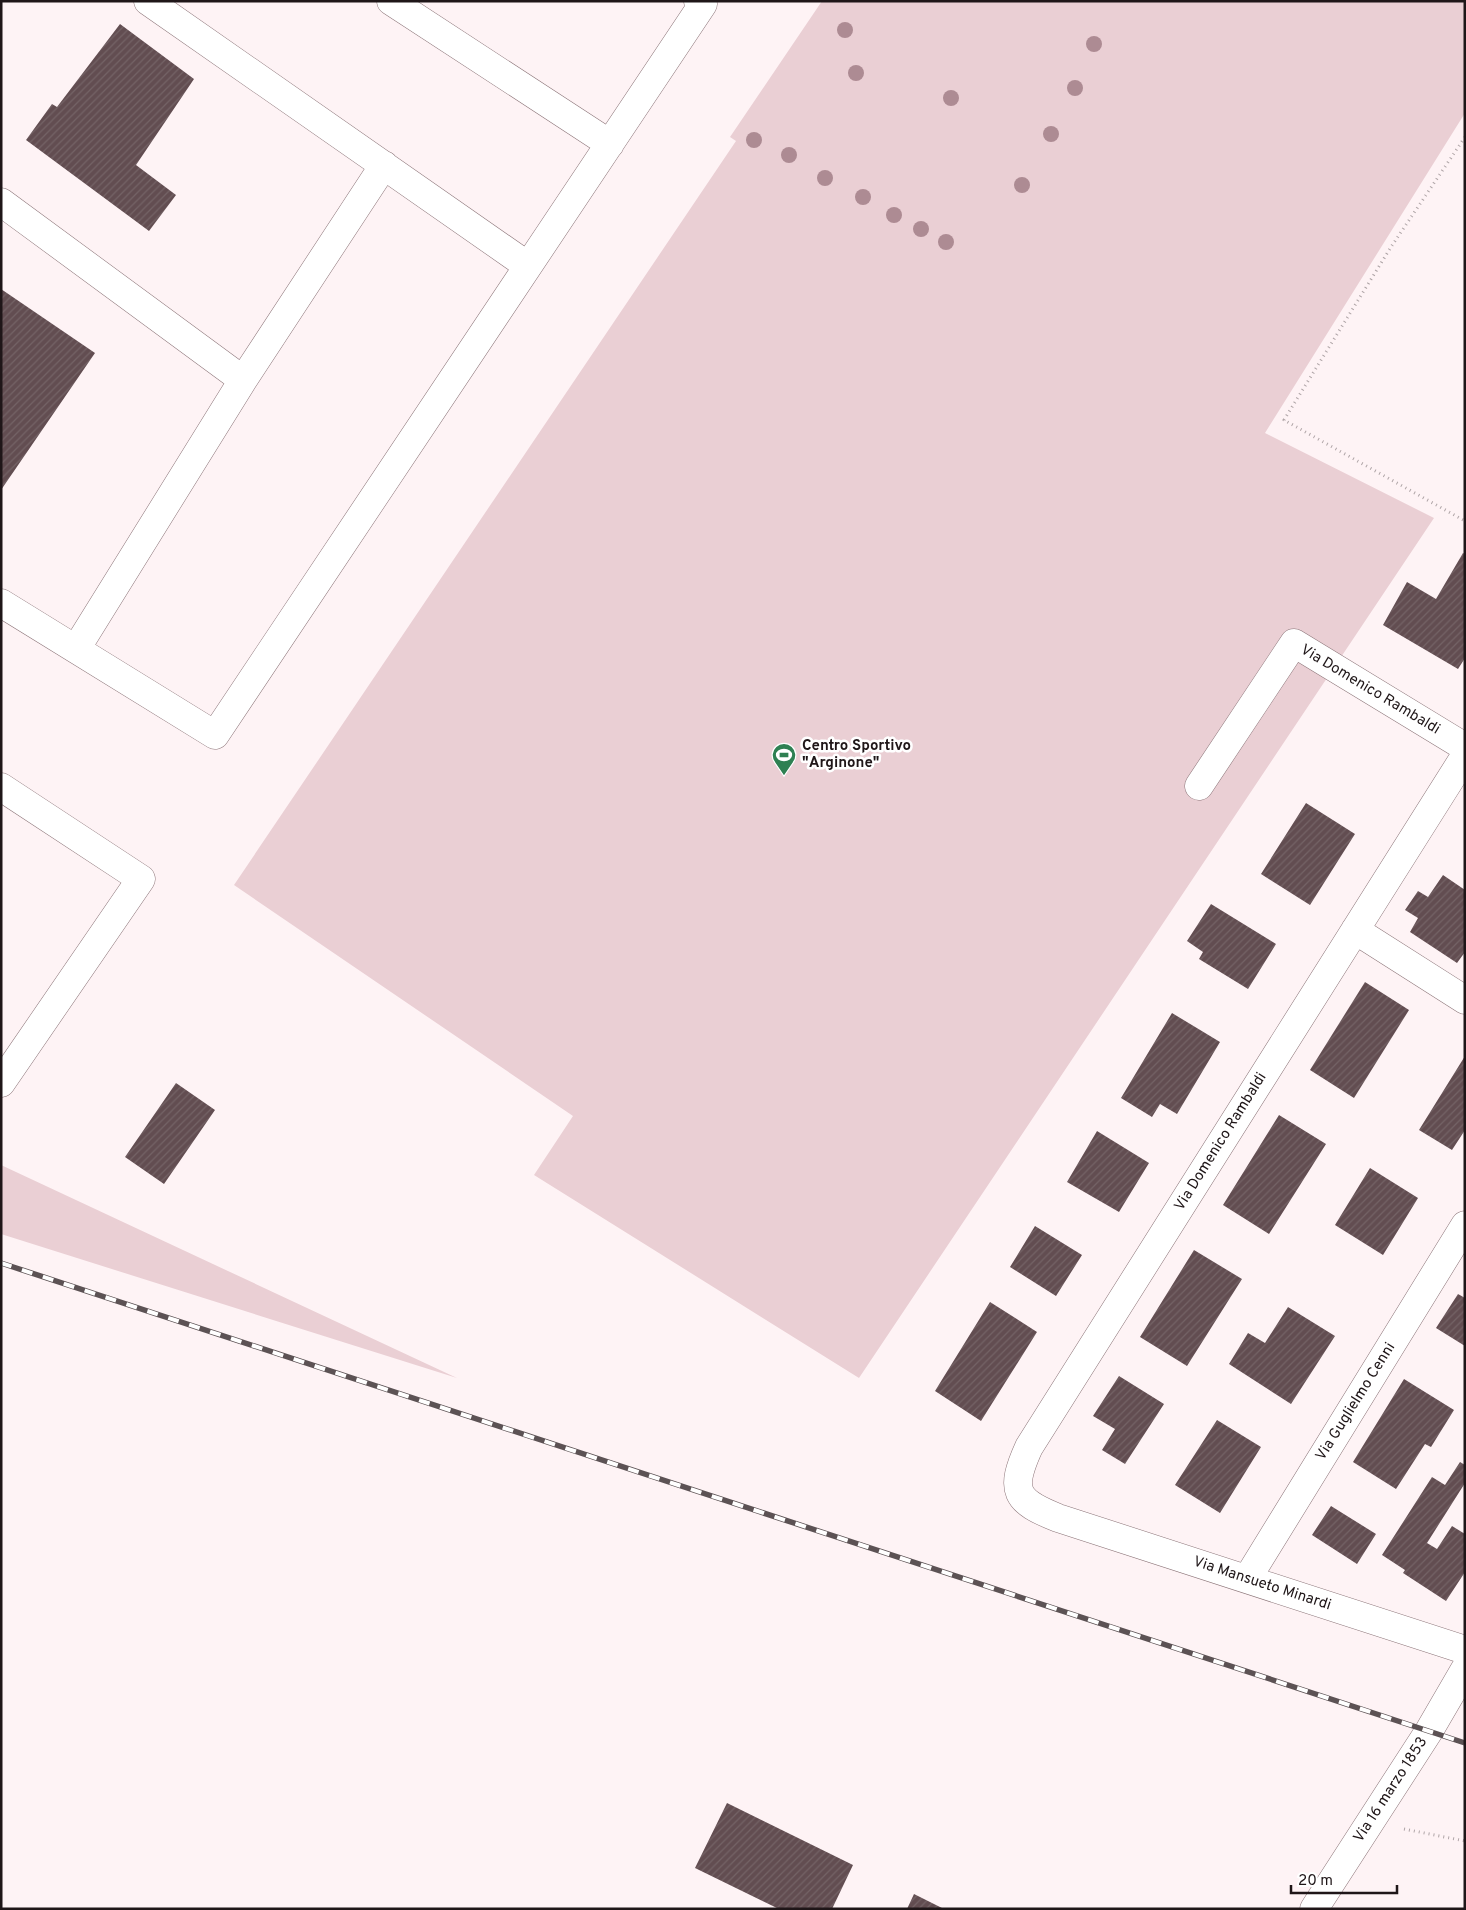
<svg xmlns="http://www.w3.org/2000/svg" width="1466" height="1910" font-family="Overpass,sans-serif">
<defs>
<pattern id="building-hatch" width="6" height="6" patternUnits="userSpaceOnUse" patternTransform="scale(1.25)"><rect width="6" height="6" fill="#624d51"/><path d="M-1 1l2-2M0 6l6-6M5 7l2-2" fill="none" stroke="#746366"/></pattern>
</defs>
<rect width="100%" height="100%" fill="#fef3f5"/>
<!-- green -->
<path fill="#eacfd4" d="M822,1H1465V113L1265,433L1434,518L859,1378L534,1175L573,1116L234,885L736,141L730,137Z
M1,1165L457,1378L1,1234Z"/>
<!-- building -->
<path fill="url(#building-hatch)" d="M120,24L194,79L136,165L176,195L149,231L26,140L52,104L57,107Z
M1,289L95,353L1,490Z
M1463,553L1465,554V658L1458,669L1383,625L1407,582L1436,599Z
M1306,803L1355,834L1310,905L1261,874Z
M1443,875L1465,890V952L1457,963L1410,932L1418,918L1405,910L1418,891L1428,897Z
M1211,904L1276,944L1248,989L1199,959L1203,952L1187,941Z
M1365,982L1409,1010L1354,1098L1310,1070Z
M1172,1013L1220,1042L1177,1114L1160,1104L1152,1117L1121,1098Z
M1465,1056V1130L1452,1150L1419,1130Z
M176,1083L215,1110L164,1184L125,1157Z
M1279,1115L1326,1144L1269,1234L1223,1205Z
M1097,1131L1149,1163L1119,1212L1067,1182Z
M1370,1168L1418,1198L1383,1255L1335,1225Z
M1035,1226L1082,1255L1056,1296L1010,1267Z
M1194,1250L1242,1279L1187,1366L1140,1337Z
M1458,1294L1465,1298V1346L1436,1328Z
M990,1302L1037,1332L981,1421L935,1391Z
M1288,1307L1335,1336L1291,1404L1229,1364L1248,1333L1265,1343Z
M1119,1376L1164,1404L1125,1464L1102,1450L1115,1429L1093,1416Z
M1404,1379L1454,1410L1431,1447L1425,1444L1396,1489L1353,1462Z
M1217,1420L1261,1447L1220,1513L1175,1485Z
M1460,1462L1465,1465V1483L1427,1543L1437,1549L1452,1526L1465,1534V1572L1446,1601L1403,1573L1405,1570L1382,1555L1432,1477L1445,1485Z
M1331,1506L1376,1534L1357,1564L1312,1535Z
M727,1803L853,1865L832,1909H779L695,1868Z
M914,1894L944,1909H907Z"/>
<g fill="none" stroke-linecap="round" stroke-linejoin="round">
<!-- minor casing -->
<g stroke="#8c7579" stroke-width="29">
<path id="minor" d="M148,1L528,266
M391,1L610,144
M1,202L243,380
M1,603L215,735L703,4L698,1
M76,649L243,380L384,165
M1465,756L1029,1447C1009,1491 1015,1501 1058,1518L1465,1650
M1199,786L1294,643L1465,747
M1,787L141,879L1,1083
M1355,930L1465,1000
M1247,1579L1465,1225
M1314,1909L1429,1731L1465,1669"/>
</g>
<!-- path -->
<path stroke="#afa5a7" stroke-width="3" stroke-dasharray="1 4" stroke-linecap="butt" d="M1465,137L1391,247L1284,420L1465,521
M1404,1829L1465,1841"/>
<!-- minor -->
<use href="#minor" stroke="#fff" stroke-width="28"/>
<!-- rail casing -->
<g stroke="#5c5254" stroke-width="5.5">
<path id="rail" d="M1,1263L1465,1743"/>
</g>
<!-- rail -->
<use href="#rail" stroke="#fff" stroke-width="4" stroke-dasharray="11" stroke-linecap="butt"/>
</g>
<!-- trees -->
<g fill="#ad8b93">
<circle cx="845" cy="30" r="8"/>
<circle cx="1094" cy="44" r="8"/>
<circle cx="856" cy="73" r="8"/>
<circle cx="1075" cy="88" r="8"/>
<circle cx="951" cy="98" r="8"/>
<circle cx="1051" cy="134" r="8"/>
<circle cx="754" cy="140" r="8"/>
<circle cx="789" cy="155" r="8"/>
<circle cx="825" cy="178" r="8"/>
<circle cx="1022" cy="185" r="8"/>
<circle cx="863" cy="197" r="8"/>
<circle cx="894" cy="215" r="8"/>
<circle cx="921" cy="229" r="8"/>
<circle cx="946" cy="242" r="8"/>
</g>
<!-- icons -->
<defs>
<g id="stadium-pin" transform="scale(1.25)"><path d="M0 17L-7.5 6A9.5 9.5 0 1 1 7.5 6Z" fill="#2e8052" stroke="#fff"/><path d="M0-5a6.5 5 0 1 0 0 10a6.5 5 0 1 0 0-10ZM-3.5-1.8h7v3.6h-7Z" fill="#fff"/></g>
</defs>
<g fill-rule="evenodd">
<use href="#stadium-pin" x="784" y="755"/>
</g>
<g text-anchor="middle" dominant-baseline="central" stroke-width="5" stroke-linejoin="round" paint-order="stroke">
<!-- street labels -->
<g font-size="15" fill="#1f1618" stroke="#fff">
<text transform="translate(1370 690) rotate(31)">Via Domenico Rambaldi</text>
<text transform="translate(1221 1142) rotate(-58)">Via Domenico Rambaldi</text>
<text transform="translate(1356 1402) rotate(-58)">Via Guglielmo Cenni</text>
<text transform="translate(1262 1584) rotate(18)">Via Mansueto Minardi</text>
<text transform="translate(1391 1790) rotate(-57)">Via 16 marzo 1853</text>
</g>
<!-- poi labels -->
<g font-size="15" font-weight="bold" fill="#1f1618" stroke="#fff" text-anchor="start">
<text x="802" y="746">Centro Sportivo<tspan x="802" dy="17">"Arginone"</tspan></text>
</g>
</g>
<!-- border -->
<rect width="1466" height="1910" fill="none" stroke="#1f1618" stroke-width="5"/>
<!-- scale -->
<path d="M1291 1885v8h106v-8" fill="none" stroke="#1f1618" stroke-width="2.5"/>
<text x="1298" y="1885" font-size="15" fill="#1f1618" stroke="#ffffff" stroke-width="4" paint-order="stroke">20 m</text>
</svg>
